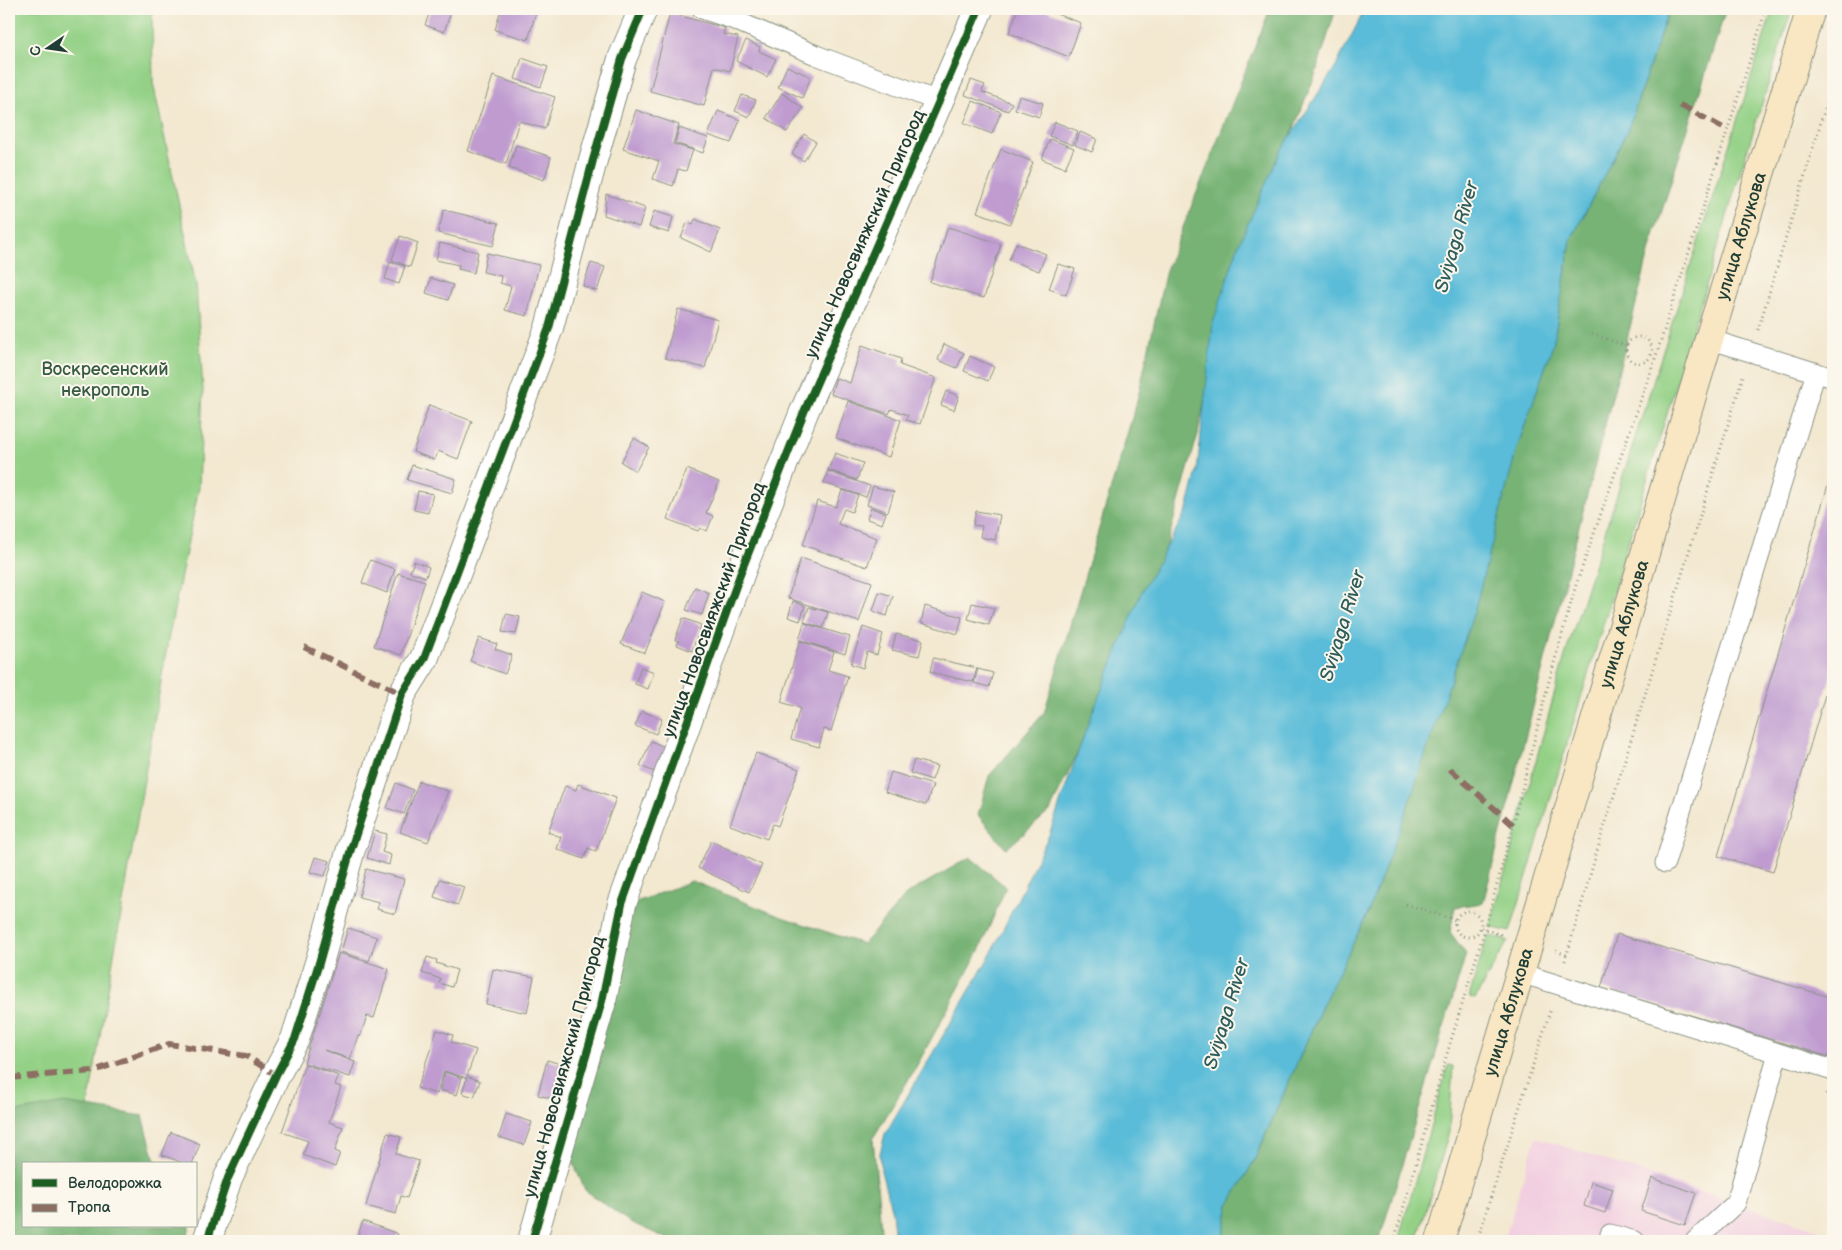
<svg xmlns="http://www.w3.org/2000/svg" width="1842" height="1250" font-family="'Balsamiq Sans',sans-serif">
<rect width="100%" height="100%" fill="#fbf7ec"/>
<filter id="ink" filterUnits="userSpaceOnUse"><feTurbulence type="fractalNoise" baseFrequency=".02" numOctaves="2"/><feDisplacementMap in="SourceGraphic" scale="10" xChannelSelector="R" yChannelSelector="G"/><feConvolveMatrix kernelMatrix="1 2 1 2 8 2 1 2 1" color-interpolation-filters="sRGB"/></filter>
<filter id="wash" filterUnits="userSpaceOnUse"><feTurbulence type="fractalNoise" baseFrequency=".0096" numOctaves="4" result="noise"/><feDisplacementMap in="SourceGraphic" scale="20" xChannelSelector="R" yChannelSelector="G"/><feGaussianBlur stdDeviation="1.12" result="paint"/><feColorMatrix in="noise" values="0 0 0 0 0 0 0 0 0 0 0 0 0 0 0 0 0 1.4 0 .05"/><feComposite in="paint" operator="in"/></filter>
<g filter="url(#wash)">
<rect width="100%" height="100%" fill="#f3e8d0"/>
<!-- built -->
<path fill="#f2cfe0" d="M1536,1137L1833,1235V1241H1504Z"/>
<!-- green -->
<path fill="#94d187" stroke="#5a875e" d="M9,9H152L153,83L196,285L203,390L199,487L169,635L78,1164H24V1226L64,1241H9Z
M1773,9H1792L1741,170L1510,932L1490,927L1564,659Z
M1488,935L1508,941L1475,999L1469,997Z
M1448,1065L1453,1066L1449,1132L1417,1241H1398Z"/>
<!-- forest -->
<path fill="#77b374" stroke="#4b7854" d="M1270,9H1336L1316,73L1223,304L1198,434L1153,594L1050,811L1006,849L978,815L989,776L1044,713L1137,401L1166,270Z
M1669,9H1726L1651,245L1483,903L1455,907L1450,932L1466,954L1379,1241H1222L1229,1204L1254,1161L1323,1004L1368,913L1517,448L1553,345L1571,240L1628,129Z
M970,857L1006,887L980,949L915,1069L873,1138L882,1241H672L628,1221L585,1190L570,1155L631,904L692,881L779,916L863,944L907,894Z
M64,1103L143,1116L156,1164H24V1226H190L186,1241H9V1113Z"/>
<!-- water -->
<path fill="#5abcd8" stroke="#3c7c86" d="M1365,9H1669L1628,129L1571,240L1553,345L1517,448L1474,612L1402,823L1368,913L1323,1004L1254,1161L1229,1204L1222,1241H895L892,1212L881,1171L880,1153L885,1134L991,954L1049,835L1089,721L1141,593L1187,510L1197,471L1213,323L1238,246L1280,152L1336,66Z"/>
<g id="blocks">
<!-- building -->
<path fill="#bf9bd0" d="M431,9H452L444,32L425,25Z
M501,9H537L528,40L495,30Z
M1018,9H1043L1081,23L1069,57L1009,33Z
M670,13L725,28L723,34L738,37L730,71L714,67L704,106L650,91Z
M746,40L760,47L759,51L776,59L767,77L736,61Z
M522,58L548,67L541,87L515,79Z
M787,66L811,77L802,98L778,87Z
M493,76L555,97L545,129L519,121L506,164L468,151Z
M971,80L985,85L982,92L1012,103L1008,111L965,95Z
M782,93L803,108L787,132L766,118Z
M742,95L756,100L749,117L735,111Z
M1019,96L1043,103L1039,117L1015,109Z
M973,101L1001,112L992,134L964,123Z
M636,110L679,125L673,144L693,150L686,171L678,169L673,186L653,179L659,161L623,149Z
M718,111L740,120L731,143L708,135Z
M1055,122L1078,131L1073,145L1049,136Z
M679,128L708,138L703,153L675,143Z
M1080,132L1097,139L1092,152L1075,145Z
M804,134L816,142L804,161L792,154Z
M1050,139L1074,148L1065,168L1042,159Z
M516,145L551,157L544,180L509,168Z
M1001,149L1033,162L1010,224L977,212Z
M606,194L645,208L639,227L604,215Z
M444,210L499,223L493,246L438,233Z
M654,211L673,217L669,233L649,227Z
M695,219L720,230L711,252L681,238L687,223L693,225Z
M948,227L1001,244L984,298L930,282Z
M400,236L418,243L410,267L392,260Z
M440,243L478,252L474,273L458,269L459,265L436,260Z
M1016,243L1046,254L1039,271L1009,260Z
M487,253L539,265L527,316L505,310L511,286L500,283L501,276L483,272Z
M390,262L405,266L399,284L385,279Z
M591,263L605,267L597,291L583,286Z
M1058,264L1075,269L1066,295L1049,289Z
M431,278L453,285L448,300L426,293Z
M678,309L718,320L705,368L665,358Z
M944,344L964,353L957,368L938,360Z
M862,345L901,359L900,365L936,378L920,424L906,420L908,415L891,409L889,414L831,394L836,378L850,383Z
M970,356L994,367L988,381L964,371Z
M946,391L959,396L954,410L941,405Z
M848,401L901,420L889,457L836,438Z
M429,405L472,421L458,459L438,451L435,460L413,452Z
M634,438L649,447L636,471L621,462Z
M835,453L863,463L857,480L828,470Z
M412,465L456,479L452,493L407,480Z
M1833,468V668L1773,872L1718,856Z
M687,469L719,482L706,513L713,516L707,531L700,528L698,531L667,519Z
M828,471L870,486L866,497L824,483Z
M873,486L894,492L888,512L867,505Z
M842,490L858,495L852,512L844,509L838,524L877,538L867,567L803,545L817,501L836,507Z
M418,491L433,494L428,513L414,510Z
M871,508L886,513L882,524L867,519Z
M976,511L1000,515L995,540L980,537L982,526L973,525Z
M801,558L872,582L859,622L788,598Z
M370,560L395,569L387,593L362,583Z
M414,561L429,567L426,577L410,572Z
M398,573L425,581L401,655L374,646Z
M695,587L709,593L702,615L686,610Z
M642,592L665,602L645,653L621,644Z
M879,592L893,596L887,616L873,611Z
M793,601L805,606L800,621L788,617Z
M972,603L994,608L989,625L968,619Z
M925,606L962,617L958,634L921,623Z
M809,607L828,612L823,628L804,622Z
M506,614L520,617L516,634L502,632Z
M683,618L701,625L692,651L677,645L679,641L675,640Z
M804,623L850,637L845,654L799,640Z
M863,627L883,634L877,655L867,652L863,668L851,664Z
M896,634L923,640L919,656L892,650Z
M479,638L497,644L495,649L512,655L505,674L470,661Z
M800,641L834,652L828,670L848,676L831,731L824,729L819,747L791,739L800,708L781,702Z
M933,658L977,668L973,682L930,672Z
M641,667L654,672L648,689L635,684Z
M978,669L993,673L989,687L974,683Z
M642,711L662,719L656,734L635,726Z
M651,741L667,748L657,773L640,766Z
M756,753L799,769L778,826L773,824L767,839L730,825Z
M914,760L937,766L932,780L910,773Z
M891,772L933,785L926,805L885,792Z
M419,781L448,791L428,842L400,832Z
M396,783L413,790L404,814L387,808Z
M578,784L616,798L596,851L588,848L584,859L557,849L561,837L548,832L565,786L576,790Z
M375,831L387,834L382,852L391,855L389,865L367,858Z
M711,841L762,865L749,892L698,868Z
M315,857L330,861L325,876L310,872Z
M366,869L404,879L395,914L377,909L379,902L359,897Z
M440,879L464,887L458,905L434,897Z
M348,928L377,937L369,961L341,952Z
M1617,934L1833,998V1058L1601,988Z
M339,953L389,969L374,1018L367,1016L360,1037L358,1036L350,1059L324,1050L355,1062L350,1077L304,1063Z
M427,957L437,960L436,963L457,970L452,987L439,983L441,979L422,973Z
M493,969L534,977L527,1013L486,1004Z
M437,1030L453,1035L451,1042L476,1050L467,1076L480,1081L474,1097L462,1093L467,1078L444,1071L437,1094L417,1088Z
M547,1060L564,1065L554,1099L538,1095Z
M305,1064L339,1076L335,1085L341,1087L329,1122L343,1127L335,1151L340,1153L335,1167L303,1155L308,1141L282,1132Z
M445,1072L462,1078L457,1095L440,1090Z
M506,1114L532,1122L524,1145L499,1137Z
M171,1132L200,1144L192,1164H186L162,1155Z
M387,1133L401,1137L396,1154L419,1161L407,1198L401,1196L396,1214L366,1206Z
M1652,1178L1696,1193L1685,1225L1641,1211Z
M1591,1182L1613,1189L1605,1213L1584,1206Z
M363,1221L398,1234L395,1241H370L357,1237Z"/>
</g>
</g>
<g filter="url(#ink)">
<use href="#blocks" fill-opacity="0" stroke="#899282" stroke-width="1"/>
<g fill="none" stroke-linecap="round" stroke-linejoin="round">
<!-- lane casing -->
<g stroke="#899282" stroke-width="21">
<path id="lane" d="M702,9L732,19L816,55L940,102
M1831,9H1833
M1709,339L1833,378
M1665,863L1816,372
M1520,973L1833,1070
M1610,1234L1635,1241
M1695,1241L1736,1203L1778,1053"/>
</g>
<!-- street casing -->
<g stroke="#899282" stroke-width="30">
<path id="street" d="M207,1241L228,1178L276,1075L295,1039L319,963L351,849L402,694L424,659L549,328L593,160L622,59L643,9
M532,1241L602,1001L622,904L742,569L804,412L979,9"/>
</g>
<!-- secondary casing -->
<g stroke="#899282" stroke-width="30">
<g id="secondary">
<path id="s1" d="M1440,1241L1709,339L1811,9"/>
</g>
</g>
<!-- path -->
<path stroke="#899282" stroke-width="3" stroke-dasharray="1 4" stroke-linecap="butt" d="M1758,330L1833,82
M1592,334L1627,346
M1626 350a13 13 0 1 1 26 0a13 13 0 1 1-26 0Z
M1406,904L1455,920
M1455 924a13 13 0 1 1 26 0a13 13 0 1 1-26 0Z
M1481,928L1502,935
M1556,951L1567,955
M1565,961L1603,831L1743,376
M1826,1093L1833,1109
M1394,1241L1449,1047L1485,929L1513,825L1549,681L1576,585L1656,356L1766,9
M1477,1241L1551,1008"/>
<!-- lane -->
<use href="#lane" stroke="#fff" stroke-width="19"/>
<!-- street -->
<use href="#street" stroke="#fff" stroke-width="28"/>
<!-- secondary -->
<use href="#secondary" stroke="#f9e7c3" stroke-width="28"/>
<!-- quiet -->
<path stroke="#8d6e63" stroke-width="6" stroke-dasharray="12 6" stroke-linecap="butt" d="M1680,105L1727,130
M304,647L402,694
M1450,769L1513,825
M9,1078L94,1071L169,1044L246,1056L276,1075"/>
<!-- cycleway casing -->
<g stroke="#fbf7ec" stroke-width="11">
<path id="cycleway" d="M207,1241L228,1178L276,1075L295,1039L319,963L351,849L402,694L424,659L549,328L593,160L622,59L643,9
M532,1241L602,1001L622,904L742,569L804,412L979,9"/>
</g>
<!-- cycleway -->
<use href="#cycleway" stroke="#1b5e20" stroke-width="8"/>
</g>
</g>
<g text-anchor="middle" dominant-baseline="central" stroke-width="4" stroke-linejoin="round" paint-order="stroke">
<!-- street labels -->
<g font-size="18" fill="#1f3d34" stroke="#fbf7ec">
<text transform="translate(865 234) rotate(-66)">улица Новосвияжский Пригород</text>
<text stroke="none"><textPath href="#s1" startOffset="1049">улица Аблукова</textPath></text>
<text transform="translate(714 610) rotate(-70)">улица Новосвияжский Пригород</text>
<text stroke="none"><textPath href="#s1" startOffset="644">улица Аблукова</textPath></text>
<text stroke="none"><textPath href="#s1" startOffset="239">улица Аблукова</textPath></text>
<text transform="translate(564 1067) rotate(-75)">улица Новосвияжский Пригород</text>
</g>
<!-- park labels -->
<g font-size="18" fill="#365b45" stroke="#fbf7ec">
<text x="105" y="369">Воскресенский<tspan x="105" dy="21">некрополь</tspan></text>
</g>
<!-- water labels -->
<g font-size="19" font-style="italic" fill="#2e5d5d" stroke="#fbf7ec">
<text transform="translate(1457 237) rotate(-74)">Sviyaga River</text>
<text transform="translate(1343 626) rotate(-73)">Sviyaga River</text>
<text transform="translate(1227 1014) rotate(-73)">Sviyaga River</text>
</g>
</g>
<!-- margin -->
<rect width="1842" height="1250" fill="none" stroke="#fbf7ec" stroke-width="30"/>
<!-- legend -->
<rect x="22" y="1162" width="175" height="65" fill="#fbf7ec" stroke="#a3ada2"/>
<rect x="32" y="1179" width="25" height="8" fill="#1b5e20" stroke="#a3ada2"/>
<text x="68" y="1188" font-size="15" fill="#1f3d34">Велодорожка</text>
<rect x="32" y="1204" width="25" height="8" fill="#8d6e63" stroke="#a3ada2"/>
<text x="68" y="1212" font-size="15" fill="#1f3d34">Тропа</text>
<!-- north arrow -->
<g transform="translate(48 48) rotate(257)" stroke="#fbf7ec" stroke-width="4" paint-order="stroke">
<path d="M0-4L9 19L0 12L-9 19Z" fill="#1f3d34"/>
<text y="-8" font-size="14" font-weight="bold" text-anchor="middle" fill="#1f3d34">С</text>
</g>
</svg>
